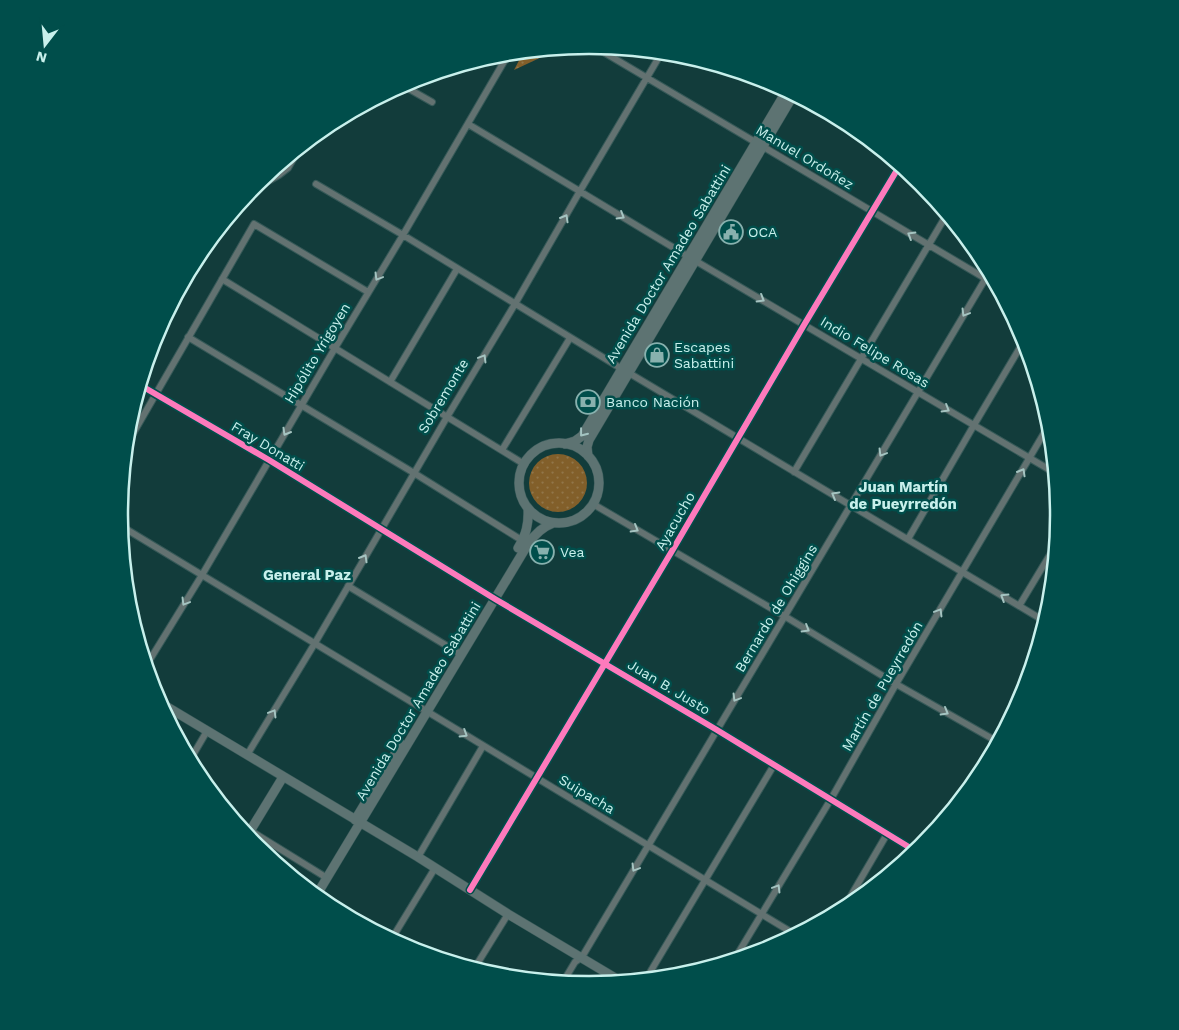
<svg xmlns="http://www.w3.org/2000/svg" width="1179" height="1030" font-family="'Work Sans',sans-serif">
<defs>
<pattern id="park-dots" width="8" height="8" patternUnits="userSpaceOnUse" patternTransform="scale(1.25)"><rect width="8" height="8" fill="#825f2a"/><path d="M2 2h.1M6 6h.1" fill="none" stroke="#927649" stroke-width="1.8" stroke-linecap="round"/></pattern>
</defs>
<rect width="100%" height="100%" fill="#123c3b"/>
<!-- park -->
<path fill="url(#park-dots)" d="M561,48L514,70L524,51Z
M529 483a29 29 0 1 1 58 0a29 29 0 1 1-58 0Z"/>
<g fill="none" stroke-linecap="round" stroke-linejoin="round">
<!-- minor casing -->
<g stroke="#365958" stroke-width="8">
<path id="minor" d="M600,50L998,286
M402,85L432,102
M468,124L689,257L1055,473
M280,164L288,168
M316,184L403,235L622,369
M251,191L279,175L288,168L300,147
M222,279L524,464
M188,337L414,473L523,541
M629,373L1046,622
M390,382L457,269
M140,385L269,460L495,599L717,730L917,852
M127,444L254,224L368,292
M502,450L570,338
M794,472L947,214
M593,504L786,617L896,684L998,742
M121,526L796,935
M908,539L974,425L1025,339
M348,586L457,652
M1019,606L1057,543
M146,666L202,575L335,348L403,235L509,53
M247,755L315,643L447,417L515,304L580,191L662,52
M190,760L207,731
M238,823L327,878
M418,857L483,746
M470,890L672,551L804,325L900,165
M842,911L887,834
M391,940L435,868
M734,960L831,799L896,684L1050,423
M474,969L508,914
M646,979L774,765
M563,982L575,962L582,957C718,729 855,501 990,271"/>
</g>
<!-- secondary casing -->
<g stroke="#365958" stroke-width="10">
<path id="secondary" d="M519 483a40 40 0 1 1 80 0a40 40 0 1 1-80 0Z
M565,444L575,441L582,436L787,90
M588,456L587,447L589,440L794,94
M518,548C526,535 529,524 528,508
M159,702L418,857L508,914L622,982
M355,820L401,744
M247,836L283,777
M316,896L528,544C535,534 542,527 553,523"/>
</g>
<!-- minor -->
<use href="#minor" stroke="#637271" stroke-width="6"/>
<!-- secondary -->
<use href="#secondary" stroke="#5d7372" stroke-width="9"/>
<!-- cycleway casing -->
<g stroke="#004e4b" stroke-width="9">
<path id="cycleway" d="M140,385L269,460L495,599L717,730L917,852
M470,890L672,551L804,325L900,165"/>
</g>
<!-- cycleway -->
<use href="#cycleway" stroke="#fd7abc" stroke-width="6"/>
</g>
<!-- one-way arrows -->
<defs><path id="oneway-chevron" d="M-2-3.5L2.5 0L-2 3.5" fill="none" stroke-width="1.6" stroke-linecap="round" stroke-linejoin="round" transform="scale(1.25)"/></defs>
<g stroke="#a5c4c1">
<use href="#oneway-chevron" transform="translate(621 216) rotate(31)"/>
<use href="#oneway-chevron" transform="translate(565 218) rotate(-60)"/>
<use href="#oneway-chevron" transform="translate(911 235) rotate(-149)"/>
<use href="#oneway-chevron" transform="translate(378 277) rotate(121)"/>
<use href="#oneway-chevron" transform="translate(761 299) rotate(31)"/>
<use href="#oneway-chevron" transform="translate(965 313) rotate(121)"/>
<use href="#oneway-chevron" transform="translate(483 358) rotate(-59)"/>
<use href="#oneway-chevron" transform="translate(946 409) rotate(31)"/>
<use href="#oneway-chevron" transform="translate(286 432) rotate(120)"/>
<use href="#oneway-chevron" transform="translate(882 453) rotate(121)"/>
<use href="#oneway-chevron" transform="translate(1022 472) rotate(-60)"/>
<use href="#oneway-chevron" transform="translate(835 495) rotate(-150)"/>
<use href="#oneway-chevron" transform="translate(635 529) rotate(30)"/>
<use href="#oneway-chevron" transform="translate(364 558) rotate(-60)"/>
<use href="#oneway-chevron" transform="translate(1004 597) rotate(-148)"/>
<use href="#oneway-chevron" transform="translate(185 602) rotate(121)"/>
<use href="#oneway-chevron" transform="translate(939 612) rotate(-59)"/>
<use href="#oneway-chevron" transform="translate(806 629) rotate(31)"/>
<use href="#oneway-chevron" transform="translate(736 698) rotate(121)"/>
<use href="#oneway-chevron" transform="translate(945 712) rotate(30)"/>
<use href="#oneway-chevron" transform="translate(273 713) rotate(-59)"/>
<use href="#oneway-chevron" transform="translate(464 734) rotate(32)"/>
<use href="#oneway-chevron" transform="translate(635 868) rotate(121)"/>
<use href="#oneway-chevron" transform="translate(777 888) rotate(-59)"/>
</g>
<use stroke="#a3c4c1" href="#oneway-chevron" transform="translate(583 433) rotate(128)"/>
<!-- icons -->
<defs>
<g id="civic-ring" transform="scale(1.25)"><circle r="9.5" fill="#004e4b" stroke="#88b1ae" stroke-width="1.5"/><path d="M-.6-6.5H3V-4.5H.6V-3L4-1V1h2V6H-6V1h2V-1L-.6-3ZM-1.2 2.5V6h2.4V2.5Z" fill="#88b1ae"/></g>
<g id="shop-ring" transform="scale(1.25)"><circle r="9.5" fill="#004e4b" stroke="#88b1ae" stroke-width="1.5"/><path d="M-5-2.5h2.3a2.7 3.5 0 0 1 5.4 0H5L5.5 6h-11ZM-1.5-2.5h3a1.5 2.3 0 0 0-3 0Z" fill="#88b1ae"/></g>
<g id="bank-ring" transform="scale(1.25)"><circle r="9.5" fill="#004e4b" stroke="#88b1ae" stroke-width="1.5"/><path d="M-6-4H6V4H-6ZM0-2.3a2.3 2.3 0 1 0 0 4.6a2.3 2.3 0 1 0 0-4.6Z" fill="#88b1ae"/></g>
<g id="supermarket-ring" transform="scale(1.25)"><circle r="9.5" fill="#004e4b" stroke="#88b1ae" stroke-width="1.5"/><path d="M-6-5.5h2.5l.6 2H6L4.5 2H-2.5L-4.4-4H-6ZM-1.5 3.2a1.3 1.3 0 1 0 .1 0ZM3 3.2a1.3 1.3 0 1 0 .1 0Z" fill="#88b1ae"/></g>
</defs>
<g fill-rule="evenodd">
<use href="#civic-ring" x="731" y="232"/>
<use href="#shop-ring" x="657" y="355"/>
<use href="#bank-ring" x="588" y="402"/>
<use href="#supermarket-ring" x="542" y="552"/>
</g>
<g text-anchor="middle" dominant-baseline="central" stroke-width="5" stroke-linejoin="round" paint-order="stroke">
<!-- street labels -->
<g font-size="14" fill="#c8f0ec" stroke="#004e4b">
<text transform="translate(805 157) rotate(31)">Manuel Ordoñez</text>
<text transform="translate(668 264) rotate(-59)">Avenida Doctor Amadeo Sabattini</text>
<text transform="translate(875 352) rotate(31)">Indio Felipe Rosas</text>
<text transform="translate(317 353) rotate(-59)">Hipólito Yrigoyen</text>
<text transform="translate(443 396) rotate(-59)">Sobremonte</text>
<text transform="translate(268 446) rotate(31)">Fray Donatti</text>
<text transform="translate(675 521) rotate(-60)">Ayacucho</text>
<text transform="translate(776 608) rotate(-59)">Bernardo de Ohiggins</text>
<text transform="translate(882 686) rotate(-60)">Martín de Pueyrredón</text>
<text transform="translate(669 687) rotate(31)">Juan B. Justo</text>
<text transform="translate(418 701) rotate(-59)">Avenida Doctor Amadeo Sabattini</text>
<text transform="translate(587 794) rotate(31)">Suipacha</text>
</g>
<!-- poi labels -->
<g font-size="14" fill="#c8f0ec" stroke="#004e4b" text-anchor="start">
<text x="748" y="232">OCA</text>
<text x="674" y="347">Escapes<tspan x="674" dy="16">Sabattini</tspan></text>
<text x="606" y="402">Banco Nación</text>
<text x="560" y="552">Vea</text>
</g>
<!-- neighbourhood labels -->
<g font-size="15" font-weight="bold" fill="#c8f0ec" stroke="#004e4b">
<text x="903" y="487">Juan Martín<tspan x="903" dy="17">de Pueyrredón</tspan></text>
<text x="307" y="575">General Paz</text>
</g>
</g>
<!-- crop -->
<path d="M0 0H1179V1030H0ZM128 515a461 461 0 1 1 922 0a461 461 0 1 1-922 0Z" fill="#004e4b" fill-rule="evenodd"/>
<path fill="none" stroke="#c8f0ec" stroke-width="2.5" d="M128 515a461 461 0 1 1 922 0a461 461 0 1 1-922 0Z"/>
<!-- north arrow -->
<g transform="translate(45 45) rotate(196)" stroke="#004e4b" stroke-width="4" paint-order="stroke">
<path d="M0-4L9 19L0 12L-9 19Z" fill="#c8f0ec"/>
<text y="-8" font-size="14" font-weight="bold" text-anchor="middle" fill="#c8f0ec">N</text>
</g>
</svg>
